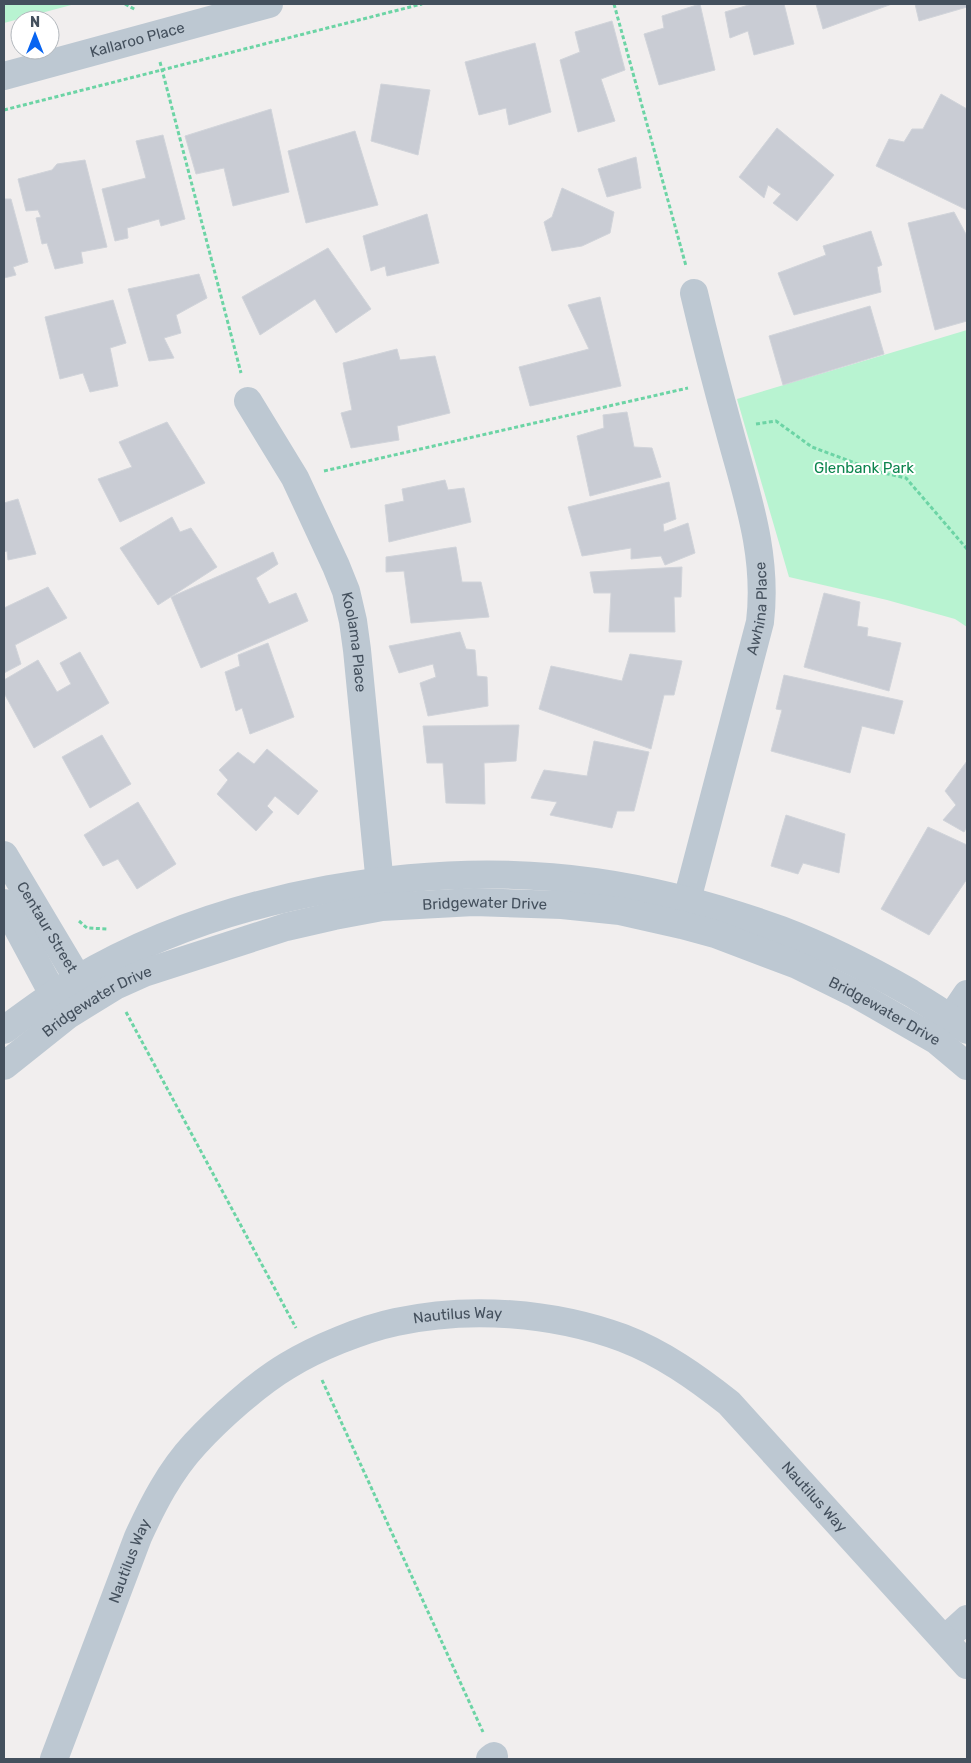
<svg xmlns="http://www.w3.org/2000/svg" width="971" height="1763" font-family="Rubik,sans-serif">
<rect width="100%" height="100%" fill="#f1eeee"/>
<!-- green -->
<path fill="#b8f3d1" d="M4,4H75L4,23Z
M967,330V627L955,619L887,600L789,577L737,399Z"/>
<!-- building -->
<path fill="#c9ccd4" stroke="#d1d4da" d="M700,4L715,70L659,85L644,34L664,28L662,16Z
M752,4H784L794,44L754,55L748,31L730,38L725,12Z
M816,4H892L823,29Z
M915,4H967V7L919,21Z
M612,21L625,70L601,79L615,121L578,132L560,60L580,52L575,32Z
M535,43L551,112L509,125L506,108L479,115L465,62Z
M381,84L430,90L418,155L371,141Z
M941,94L967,109V210L876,166L889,139L904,142L912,129H923Z
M271,109L289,192L233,206L224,168L196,174L185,136Z
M777,128L834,175L797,221L773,203L781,194L768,185L764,198L739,177Z
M355,131L378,205L306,223L288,151Z
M163,135L185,219L161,226L159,219L127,228L128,238L115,241L102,189L146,178L136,141Z
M636,157L641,188L607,197L598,169Z
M85,160L107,247L81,252L83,263L55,269L47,243L42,244L36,218L41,217L38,210L26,211L18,179L52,170L57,164Z
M562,188L614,212L610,233L582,246L552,251L544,222L552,217Z
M4,198V199H11L28,262L13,267L16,275L4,278Z
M954,212L967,236V321L935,330L908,223Z
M427,214L439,263L387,276L385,266L371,271L363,236Z
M871,231L882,265L877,267L881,292L794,315L778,273L826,255L823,246Z
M328,248L371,309L336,333L315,299L260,335L242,297Z
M199,274L207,298L176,315L181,333L164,338L174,358L149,361L128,289Z
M600,297L621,386L530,406L519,367L589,349L568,305Z
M113,300L126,343L110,348L118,386L90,392L83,373L60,379L45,317Z
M870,306L884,354L783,385L769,336Z
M397,349L400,360L435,356L450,413L397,426L399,440L351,448L341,413L352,410L343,363Z
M627,412L634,447L652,448L661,477L590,496L577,436L604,428L603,415Z
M167,422L205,483L120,522L98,479L132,467L119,442Z
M445,480L448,490L464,488L471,522L389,542L385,505L404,501L402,489Z
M669,482L676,519L663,524L664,532L688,523L695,553L665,565L661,556L631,559V548L582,556L568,507Z
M18,499L36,554L8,560L7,551L4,552V503Z
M172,517L180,532L191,528L217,567L158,605L120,548Z
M456,547L462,582H481L489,617L411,623L404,571L386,572V557Z
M273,552L278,564L256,578L269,604L296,593L308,621L201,668L171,597Z
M682,567L681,597H674L675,632H609L611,593H594L590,572Z
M48,587L67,618L15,645L21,664L4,673V608Z
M824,593L860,602L857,626L868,628L867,636L901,643L889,691L804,667Z
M460,632L466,649L475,650L477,676L487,677L488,706L428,716L420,683L436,677L433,664L399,673L389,646Z
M268,643L294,717L250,734L242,708L236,711L225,672L240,666L238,655Z
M80,652L109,703L34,748L4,693V680L38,660L57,692L71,684L60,663Z
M630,654L682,661L674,695H664L651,749L539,709L551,666L622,681Z
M784,675L903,701L894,734L862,726L850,773L771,751L782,710L776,709Z
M519,725L516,761L484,763L485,804L446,803L443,763H427L423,726Z
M102,735L131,784L90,808L62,757Z
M594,741L649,752L634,811H617L612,828L550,815L557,802L531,798L544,770L587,776Z
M267,749L318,791L298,815L275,796L267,806L273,812L256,831L217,794L228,780L219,770L238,752L254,764Z
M967,761V827L964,832L943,820L956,805L945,791Z
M138,802L176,864L137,889L118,859L103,866L84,835Z
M786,815L845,834L839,873L803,863L798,874L771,866Z
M928,827L967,845V879L929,935L881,909Z"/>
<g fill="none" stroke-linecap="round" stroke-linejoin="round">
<!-- path -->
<path stroke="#6cd4a5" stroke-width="3" stroke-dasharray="4 2.5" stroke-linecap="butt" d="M125,4L136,10
M614,4L686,266
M160,62L241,373
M4,110L422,4
M756,424L776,421L812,447L879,472L906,478L967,549
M324,471L688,388
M79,921L87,928L108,929
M126,1012L296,1328
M322,1380L483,1732"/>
<!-- minor -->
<g stroke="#bdc8d2" stroke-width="28">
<path id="s1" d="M4,76L269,4"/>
<path id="s2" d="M248,401L295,478L336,566L346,591L353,621L357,650L382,905"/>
<path id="s3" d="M683,923L687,900L760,622C768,555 747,496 730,433C717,386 705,340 694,293"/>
<path d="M938,1037L967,994"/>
<path d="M945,1639L967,1619"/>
<path id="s4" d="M54,1759L138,1537C153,1504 170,1471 195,1444C219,1418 257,1384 287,1366C316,1348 363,1329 396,1322C469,1306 552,1312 623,1338C662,1353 696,1377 729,1403L967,1665"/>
<path d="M490,1759L494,1756"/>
</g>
<!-- tertiary -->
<g stroke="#bdc8d2" stroke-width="28">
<path id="s5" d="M4,855L78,979L88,994"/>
<path d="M4,903L53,994L64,1009"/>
<path d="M4,1030C27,1013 51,995 76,980C223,893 428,858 596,882C659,891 721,908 781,930C826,947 869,969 911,993C930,1005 949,1016 967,1030"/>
<path id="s6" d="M4,1066L68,1015L115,986L144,973L286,927L334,916L382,907L474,902L562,905L620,911L682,925L715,934L797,965L856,994L936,1040L967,1066"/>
</g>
</g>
<g text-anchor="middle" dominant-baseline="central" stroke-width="4" stroke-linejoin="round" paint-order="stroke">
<!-- street labels -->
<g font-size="15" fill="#44505d" stroke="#fff">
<text stroke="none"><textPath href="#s1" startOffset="138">Kallaroo Place</textPath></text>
<text stroke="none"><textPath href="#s3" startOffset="324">Awhina Place</textPath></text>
<text stroke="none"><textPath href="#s2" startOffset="266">Koolama Place</textPath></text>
<text stroke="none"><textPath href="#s6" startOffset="519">Bridgewater Drive</textPath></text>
<text stroke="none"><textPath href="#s5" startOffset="84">Centaur Street</textPath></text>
<text stroke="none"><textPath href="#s6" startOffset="114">Bridgewater Drive</textPath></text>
<text stroke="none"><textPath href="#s6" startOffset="939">Bridgewater Drive</textPath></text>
<text stroke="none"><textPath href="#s4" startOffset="648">Nautilus Way</textPath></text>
<text stroke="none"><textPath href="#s4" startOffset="1068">Nautilus Way</textPath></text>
<text stroke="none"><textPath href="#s4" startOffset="212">Nautilus Way</textPath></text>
</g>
<!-- park labels -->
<g font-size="15" fill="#0e864f" stroke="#fff">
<text x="864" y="468">Glenbank Park</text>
</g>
</g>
<!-- border -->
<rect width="971" height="1763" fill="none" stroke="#44505d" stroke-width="10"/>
<!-- north arrow -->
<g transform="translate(35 35)"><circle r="24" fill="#ffffff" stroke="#b4b9be"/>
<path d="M0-4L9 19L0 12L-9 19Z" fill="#0764f1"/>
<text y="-8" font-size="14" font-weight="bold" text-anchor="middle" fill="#44505d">N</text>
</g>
</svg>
